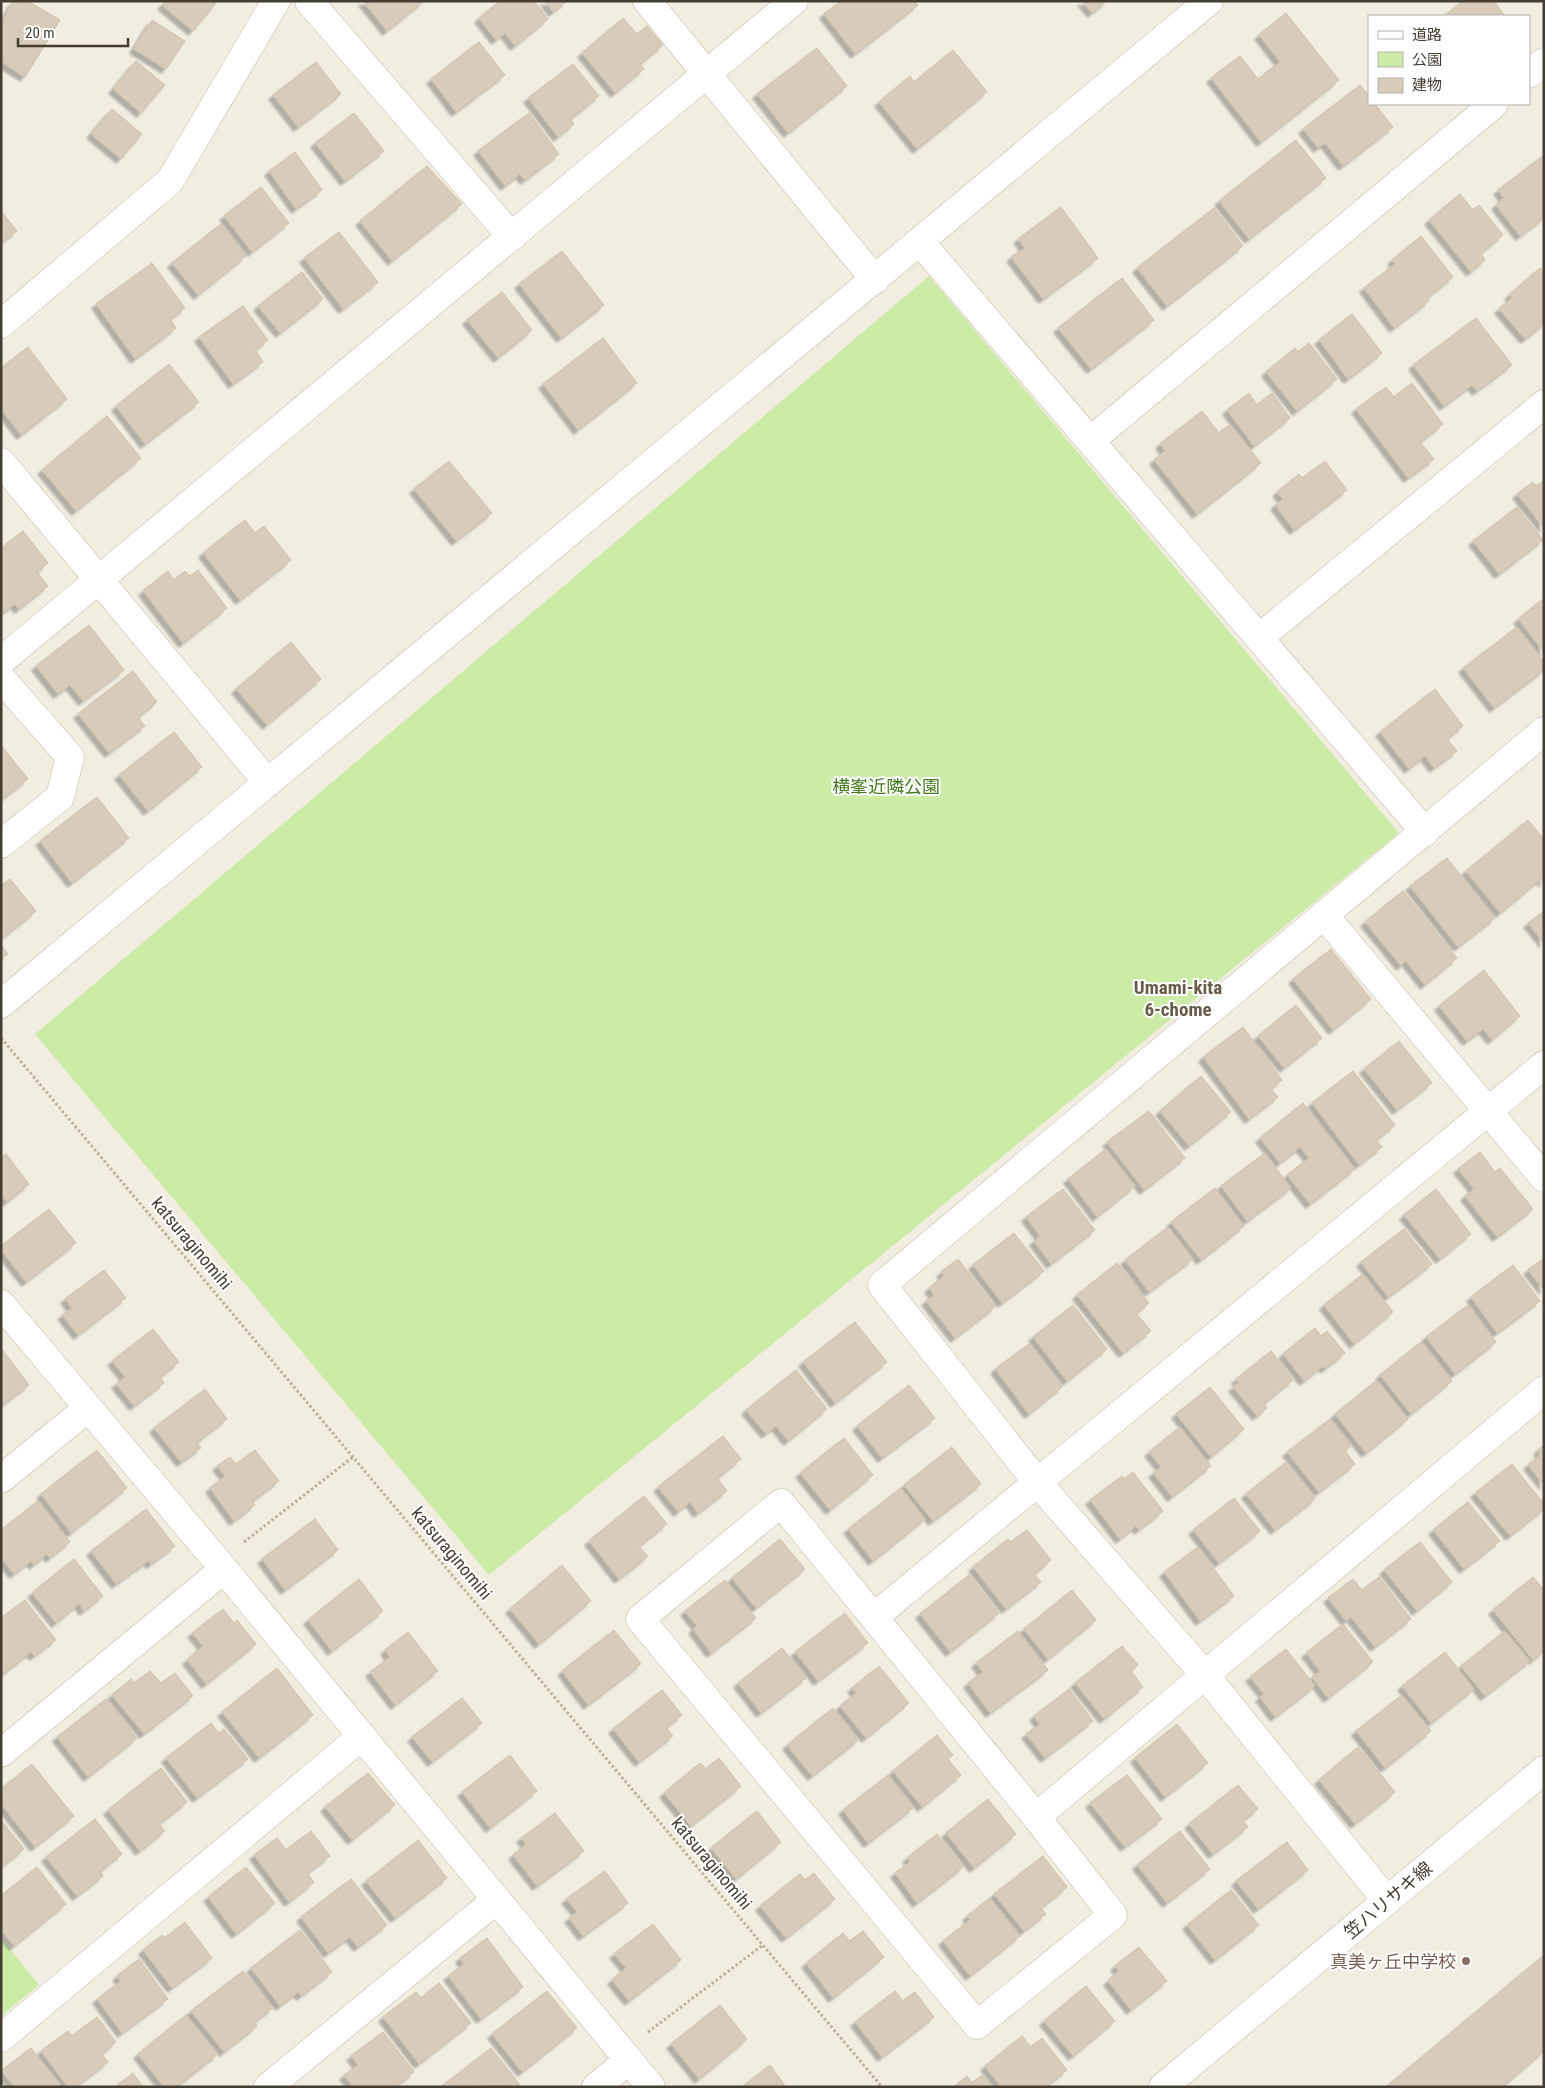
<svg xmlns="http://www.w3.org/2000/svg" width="1545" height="2088" font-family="'Roboto Condensed','Noto Sans JP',sans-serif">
<defs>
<filter id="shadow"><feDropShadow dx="-4.5" dy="4.5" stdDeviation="1" flood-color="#0004"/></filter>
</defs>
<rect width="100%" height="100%" fill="#f2ede1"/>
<!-- green -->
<path fill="#cceba6" d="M929,276L1399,833L489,1575L35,1034Z
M1,1938L39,1985L1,2016Z"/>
<!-- building -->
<path fill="#d8cbb9" stroke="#d0c0a9" filter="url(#shadow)" d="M14,1H28L60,20L25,77L1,62V22Z
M166,1H215L217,2L193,31L162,5Z
M363,1H424L387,31Z
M500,1H534L548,19L515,46L505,33L496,40L479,18Z
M545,1H567L553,12Z
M841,1H914L918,5L855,54L824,14Z
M1082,1H1107L1092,13Z
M1463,1H1494L1505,16H1444Z
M1286,13L1339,80L1261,142L1211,78L1240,56L1258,79L1280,62L1259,35Z
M623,18L637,34L647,26L663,45L640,64L644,69L615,93L582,53Z
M152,20L185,41L166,69L134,49Z
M479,42L505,75L456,112L431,79Z
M817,48L847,86L788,133L757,94Z
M953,50L987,92L917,149L879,102L910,76L914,82Z
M136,61L165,85L141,113L113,89Z
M316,62L341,94L298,127L273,95Z
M573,64L599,96L570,119L574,124L558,137L528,98Z
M1360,85L1369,95V104H1375L1393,127L1343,166L1325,143L1318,148L1303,129Z
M112,109L142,134L121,159L91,134Z
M354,113L384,151L345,181L315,143Z
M529,113L559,154L525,180L520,174L505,186L478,151Z
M1296,140L1326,178L1249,239L1219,201Z
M295,152L322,190L296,209L269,171Z
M1544,155V218L1520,236L1496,205L1504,198L1498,190Z
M427,166L462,204L392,261L360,221Z
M261,187L289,223L252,252L224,216Z
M1460,194L1473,210L1479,205L1503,235L1481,253L1485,260L1471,272L1429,220Z
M1061,207L1098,258L1043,299L1011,257L1025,248L1018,239Z
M1214,208L1243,246L1167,306L1137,268Z
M1,211L17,231L1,243Z
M221,224L246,256L198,295L172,263Z
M339,232L378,282L343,309L304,258Z
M1421,236L1453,277L1427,298L1429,301L1394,328L1364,288L1395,264L1392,260Z
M562,251L604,305L561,338L519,284Z
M152,263L185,308L170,319L176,328L135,359L96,304Z
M1540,268L1544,273V324L1525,339L1499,309L1512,298L1509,295Z
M302,272L323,299L280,333L258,306Z
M1122,278L1154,320L1091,369L1058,328Z
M502,292L532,330L498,358L467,320Z
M243,306L268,340L255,350L263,362L233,384L199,337Z
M1352,314L1382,353L1348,379L1319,340Z
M1476,318L1512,365L1477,391L1472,385L1444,406L1413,365Z
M603,338L637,383L578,430L543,384Z
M1309,343L1337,379L1297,411L1266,372L1295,348L1298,352Z
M28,347L67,399L21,435L1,409V368Z
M169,364L199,402L145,444L116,406Z
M1412,383L1443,424L1420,442L1434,459L1408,478L1356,409L1386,387L1394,397Z
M1249,393L1257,405L1272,393L1290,418L1254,446L1227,410Z
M1202,411L1219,433L1230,424L1261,463L1197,514L1154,460L1165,451L1160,444Z
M107,416L141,458L76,511L42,470Z
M449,461L492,513L456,541L414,489Z
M1325,461L1347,490L1294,530L1275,505L1283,499L1277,492L1299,474L1302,478Z
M1544,481V528L1517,494L1533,482L1536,486Z
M1517,507L1543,540L1499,574L1473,541Z
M245,520L255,533L264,526L291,560L240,600L203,553Z
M23,531L48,563L37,572L48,586L19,609L15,604L1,614V548Z
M198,570L227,608L183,643L143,591L168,571L174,580L185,571L190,576Z
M1544,598V652L1518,619Z
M89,625L124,670L83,701L70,685L58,694L36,666Z
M1517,627L1544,662V670L1494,708L1463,668Z
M291,642L321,679L267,725L236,689Z
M133,671L157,702L138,717L145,726L109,753L78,714Z
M1435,689L1463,726L1447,739L1457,751L1434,768L1425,756L1409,769L1380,732Z
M174,732L202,767L148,811L119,775Z
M1,745L28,779L1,800Z
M97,797L129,838L72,883L40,841Z
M1528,820L1544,839V883L1541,879L1500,913L1466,871Z
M1447,858L1495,918L1458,947L1410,886Z
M10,879L36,911L1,939V886Z
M1403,891L1457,958L1425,985L1406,961L1401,966L1365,922Z
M1544,911V943L1528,923Z
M1,945L8,954L1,959Z
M1331,949L1371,999L1333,1030L1293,979Z
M1484,970L1520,1016L1492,1040L1483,1029L1467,1041L1439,1006Z
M1296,1005L1322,1038L1284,1068L1258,1036Z
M1243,1027L1282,1080L1271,1089L1278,1097L1249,1119L1203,1057Z
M1399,1041L1432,1083L1397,1110L1364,1069Z
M1353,1071L1395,1125L1376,1140L1382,1147L1359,1165L1312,1103Z
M1201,1076L1231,1112L1189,1146L1160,1111Z
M1303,1103L1355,1169L1310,1204L1287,1175L1309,1158L1300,1147L1280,1163L1260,1138Z
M1149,1111L1185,1158L1144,1190L1107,1142Z
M1106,1149L1135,1186L1097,1217L1068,1179Z
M1480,1152L1495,1172L1500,1168L1533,1209L1497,1237L1465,1196L1474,1189L1458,1169Z
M1265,1153L1291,1188L1247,1221L1221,1186Z
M6,1154L29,1184L7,1202L1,1194V1157Z
M1215,1188L1244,1226L1201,1260L1171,1222Z
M1063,1189L1095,1230L1051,1264L1034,1241L1040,1236L1026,1217Z
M1436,1189L1471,1234L1440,1259L1404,1215Z
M49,1209L76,1243L26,1282L1,1250V1246Z
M1168,1227L1193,1259L1149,1292L1125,1260Z
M1404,1229L1432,1264L1388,1297L1361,1262Z
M1014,1233L1044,1271L1002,1303L973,1265Z
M1544,1258V1290L1528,1270Z
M958,1259L995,1307L955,1338L926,1301L934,1295L929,1288L944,1276L941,1272Z
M1117,1263L1149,1303L1136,1313L1151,1331L1123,1353L1077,1295Z
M1513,1265L1540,1301L1497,1333L1471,1297Z
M104,1270L126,1298L78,1335L62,1315L72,1308L65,1299Z
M1363,1274L1393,1312L1354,1344L1324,1305Z
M1073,1305L1107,1349L1067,1381L1033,1337Z
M1468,1305L1496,1342L1455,1374L1426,1337Z
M855,1322L887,1362L835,1403L803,1362Z
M1315,1328L1321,1336L1327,1331L1345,1353L1325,1369L1323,1366L1304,1381L1283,1354Z
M153,1329L179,1362L160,1377L164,1383L134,1406L116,1384L125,1377L112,1361Z
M1421,1342L1452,1381L1411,1414L1380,1375Z
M1029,1344L1062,1387L1029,1414L995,1369Z
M2,1349L29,1385L1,1406V1350Z
M1271,1351L1293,1380L1264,1403L1267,1408L1257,1416L1233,1387L1239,1383L1236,1379Z
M796,1370L827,1409L788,1441L776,1426L766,1434L746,1410Z
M1377,1380L1408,1419L1366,1453L1335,1414Z
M909,1385L935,1418L882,1458L857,1426Z
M1210,1387L1244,1429L1211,1457L1176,1414Z
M205,1389L227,1419L197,1442L201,1448L181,1462L154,1428Z
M1330,1419L1351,1446L1345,1451L1355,1464L1319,1492L1287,1452Z
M1180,1427L1211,1466L1172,1497L1153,1473L1161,1467L1149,1452Z
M723,1436L741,1459L717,1478L727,1491L698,1513L690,1502L678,1512L658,1487Z
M844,1438L873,1475L830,1510L800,1473Z
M1544,1445V1485L1528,1465L1541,1454L1538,1450Z
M952,1447L981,1484L933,1521L904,1485Z
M97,1450L127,1488L71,1533L41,1494Z
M255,1450L279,1481L252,1501L255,1505L234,1521L210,1488L225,1476L217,1466L230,1457L236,1464Z
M1286,1462L1315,1499L1275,1530L1246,1494Z
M1512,1464L1544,1504V1509L1510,1536L1475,1493Z
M1133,1472L1163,1511L1139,1530L1136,1526L1120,1539L1090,1500L1122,1476L1124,1479Z
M901,1488L925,1519L873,1561L848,1529Z
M644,1496L667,1524L639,1546L648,1556L619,1579L589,1541Z
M1234,1498L1260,1531L1219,1563L1193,1530Z
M38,1501L70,1542L50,1558L47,1554L34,1565L31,1561L14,1574L1,1558V1530Z
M1468,1502L1500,1541L1464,1569L1433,1530Z
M146,1509L175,1546L151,1564L148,1561L116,1584L91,1551Z
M315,1519L338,1550L285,1590L262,1559Z
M1027,1530L1051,1560L1034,1574L1041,1582L1006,1609L973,1567L1008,1539L1011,1542Z
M780,1539L805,1569L756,1608L732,1578Z
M1420,1542L1452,1582L1417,1611L1384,1570Z
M1198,1547L1234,1596L1200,1621L1164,1572Z
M74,1559L103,1596L84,1611L79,1604L56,1623L32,1593Z
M562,1565L591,1601L539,1644L510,1609Z
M969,1575L999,1613L950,1652L920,1614Z
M1379,1577L1411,1619L1375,1647L1351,1617L1346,1621L1328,1598L1353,1579L1362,1590Z
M1533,1577L1544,1590V1651L1533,1660L1493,1610Z
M359,1579L383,1611L332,1651L308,1620Z
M725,1580L756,1618L711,1653L693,1629L697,1626L685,1611Z
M1072,1590L1096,1620L1048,1659L1024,1629Z
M25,1600L56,1640L34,1656L31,1652L3,1674L1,1672V1618Z
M223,1609L234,1623L237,1620L256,1644L206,1684L187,1660L203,1646L192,1633Z
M845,1613L868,1643L818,1681L795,1652Z
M1343,1624L1373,1662L1328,1698L1312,1677L1320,1671L1306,1653Z
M614,1630L641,1664L588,1705L562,1671Z
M1018,1631L1048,1670L990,1713L968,1683L983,1672L976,1663Z
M1505,1631L1530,1661L1485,1696L1461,1666Z
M408,1632L438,1671L395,1705L370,1672L390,1657L385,1650Z
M1122,1646L1138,1665L1131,1671L1143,1687L1104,1719L1075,1683Z
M782,1648L806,1678L761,1713L738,1683Z
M1286,1649L1315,1686L1275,1717L1260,1697L1264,1694L1250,1677Z
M1445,1652L1474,1689L1431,1723L1402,1686Z
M879,1666L909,1703L866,1738L840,1706L856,1693L852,1688Z
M277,1668L313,1715L259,1758L222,1712Z
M150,1671L161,1683L175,1673L193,1696L144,1734L112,1695L131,1679L134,1683Z
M1069,1689L1093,1721L1045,1758L1026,1734L1040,1724L1034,1716Z
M662,1690L682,1715L666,1728L673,1736L639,1762L613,1729Z
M1402,1695L1431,1731L1385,1768L1356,1731Z
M462,1698L482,1723L432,1762L412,1737Z
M106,1699L137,1738L88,1777L57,1737Z
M833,1708L858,1740L812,1776L787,1745Z
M211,1723L219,1733L224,1729L248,1759L197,1798L166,1758Z
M1177,1724L1208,1763L1165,1797L1135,1758Z
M937,1735L953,1755L948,1759L961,1775L922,1807L893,1771Z
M1358,1747L1395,1792L1355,1824L1319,1780Z
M510,1755L537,1791L490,1828L462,1792Z
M719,1758L741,1786L691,1826L664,1793L700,1763L706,1769Z
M32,1764L74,1816L35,1847L1,1804V1789Z
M161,1768L187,1802L159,1824L165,1831L140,1851L108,1810Z
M368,1773L395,1805L352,1840L325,1807Z
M888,1775L913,1808L868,1843L843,1810Z
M1127,1775L1162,1819L1125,1847L1090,1803Z
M1238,1785L1258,1809L1243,1820L1248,1827L1213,1854L1189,1824Z
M988,1799L1016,1834L974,1868L946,1833Z
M757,1811L781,1842L736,1879L711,1848Z
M555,1813L584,1851L537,1886L513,1855L526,1844L521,1838Z
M95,1819L122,1854L100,1871L103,1876L77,1896L46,1857Z
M1,1820L24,1849L1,1867Z
M311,1831L330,1856L307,1873L314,1882L289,1902L254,1855L277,1838L286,1850Z
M1180,1831L1210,1869L1167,1903L1137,1865Z
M937,1834L963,1867L917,1903L895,1873L910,1862L907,1858Z
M418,1840L447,1878L395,1918L366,1881Z
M1287,1842L1308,1870L1258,1909L1236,1881Z
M1043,1856L1067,1887L1041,1908L1046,1914L1024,1931L994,1894Z
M37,1867L66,1904L14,1946L1,1930V1896Z
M246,1867L275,1903L236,1934L208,1897Z
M605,1871L628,1903L583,1936L569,1918L577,1912L566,1899Z
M814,1873L835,1899L786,1938L760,1906L800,1874L805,1880Z
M351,1879L387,1925L358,1947L350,1937L328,1953L301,1917Z
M1231,1890L1259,1925L1215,1960L1187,1925Z
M990,1898L1020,1936L970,1976L943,1941L970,1920L967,1916Z
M185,1922L212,1958L172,1988L143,1950L162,1935L165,1938Z
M653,1924L681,1960L629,2001L612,1980L626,1968L614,1954Z
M300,1930L332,1972L301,1996L298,1992L280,2006L251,1968Z
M863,1931L884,1957L833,1998L806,1963L843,1933L850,1941Z
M487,1938L523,1987L481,2019L448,1976L464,1964L460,1958Z
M1139,1947L1167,1981L1131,2010L1108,1981L1119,1971L1115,1966Z
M1544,1955V2051L1502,2087H1386Z
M139,1959L168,1999L122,2033L97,1999L121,1981L117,1976Z
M243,1971L273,2008L254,2022L257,2026L224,2052L191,2011Z
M439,1983L471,2023L419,2064L383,2017L416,1992L421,1998Z
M1086,1986L1115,2021L1073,2056L1044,2021Z
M547,1991L577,2028L522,2072L492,2034Z
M895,1991L903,2001L915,1992L934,2017L882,2057L855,2022Z
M720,2005L747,2039L699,2079L671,2044Z
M186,2015L218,2054L176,2087H164L138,2054Z
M97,2017L116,2042L102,2054L108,2062L75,2087H68L41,2051L68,2031L72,2036Z
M383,2032L414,2072L395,2087H353L344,2075L358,2065L351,2056Z
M1022,2036L1031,2047L1042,2038L1067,2070L1046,2087H1001L985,2066Z
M31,2048L60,2084L56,2087H11L13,2085L1,2071Z
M491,2048L520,2085L443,2087L442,2086Z
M770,2065L786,2087H742Z
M133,2073L143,2087H115Z
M982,2075L992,2087H954L967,2076L972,2083Z"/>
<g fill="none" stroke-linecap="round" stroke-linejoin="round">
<!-- minor casing -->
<g stroke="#c1b8a7" stroke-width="29">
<path id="minor" d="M309,1L512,237
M647,1L875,280
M1529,74L1544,62
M920,242L1425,832
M1,324L170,181L276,1
M1090,441L1494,104
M1,462L268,783
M1259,638L1544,404
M1,661L794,1
M1,678L70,757L60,797L1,844
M1324,915L1544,1178
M1,1004L1209,1
M1,1304L218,1562L651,2087
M1,1479L88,1408
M781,1503L1036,1817L1113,1915L977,2025L640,1619Z
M874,1617L1544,1065
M1,1753L223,1570
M1036,1817L1544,1390
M1387,1901L1205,1675L1037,1482L882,1285L1544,731
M1,2038L362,1736
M268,2087L496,1900
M596,2087L629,2060
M1163,2087L1544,1770"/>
</g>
<!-- path -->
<path stroke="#c1b194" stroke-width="3" stroke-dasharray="2.5 2.5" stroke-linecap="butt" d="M1,1038L882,2087
M244,1542L353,1457
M648,2032L763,1945"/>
<!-- minor -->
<use href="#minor" stroke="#fff" stroke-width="28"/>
</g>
<!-- markers -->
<circle fill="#8d6e63" stroke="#fff" stroke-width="2" cx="1466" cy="1961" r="5"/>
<g text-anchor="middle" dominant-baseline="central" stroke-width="4" stroke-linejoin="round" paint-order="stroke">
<!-- park labels -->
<g font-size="18" fill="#437921" stroke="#fff">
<text x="886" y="786">横峯近隣公園</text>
</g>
<!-- street labels -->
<g font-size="18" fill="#443d32" stroke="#fff">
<text transform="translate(192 1243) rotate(50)">katsuraginomihi</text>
<text transform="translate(452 1553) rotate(50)">katsuraginomihi</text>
<text transform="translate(712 1863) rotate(50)">katsuraginomihi</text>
<text transform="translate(1388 1900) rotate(-40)">笠ハリサキ線</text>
</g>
<!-- education labels -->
<g font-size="18" fill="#785e54" stroke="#fff" text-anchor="end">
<text x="1456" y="1961">真美ヶ丘中学校</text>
</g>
<!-- neighbourhood labels -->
<g font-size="19" font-weight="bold" fill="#685b48" stroke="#fff">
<text x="1178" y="987">Umami-kita<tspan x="1178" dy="22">6-chome</tspan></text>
</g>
</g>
<!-- border -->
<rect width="1545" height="2088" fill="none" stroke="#443d32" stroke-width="5"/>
<!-- legend -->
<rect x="1368" y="15" width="162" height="90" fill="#ffffff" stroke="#b4b1ad"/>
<rect x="1378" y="31" width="25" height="8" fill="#ffffff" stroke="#b4b1ad"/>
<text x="1412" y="40" font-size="15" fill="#443d32">道路</text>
<rect x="1378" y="52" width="25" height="15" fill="#cceba6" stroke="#b4b1ad"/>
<text x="1412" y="65" font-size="15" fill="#443d32">公園</text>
<rect x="1378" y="78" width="25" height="15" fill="#d8cbb9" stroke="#b4b1ad"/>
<text x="1412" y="90" font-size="15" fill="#443d32">建物</text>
<!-- scale -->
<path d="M18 38v8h110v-8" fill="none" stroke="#443d32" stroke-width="2.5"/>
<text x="25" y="38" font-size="15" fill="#443d32" stroke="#ffffff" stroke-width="4" paint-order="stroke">20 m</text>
</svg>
